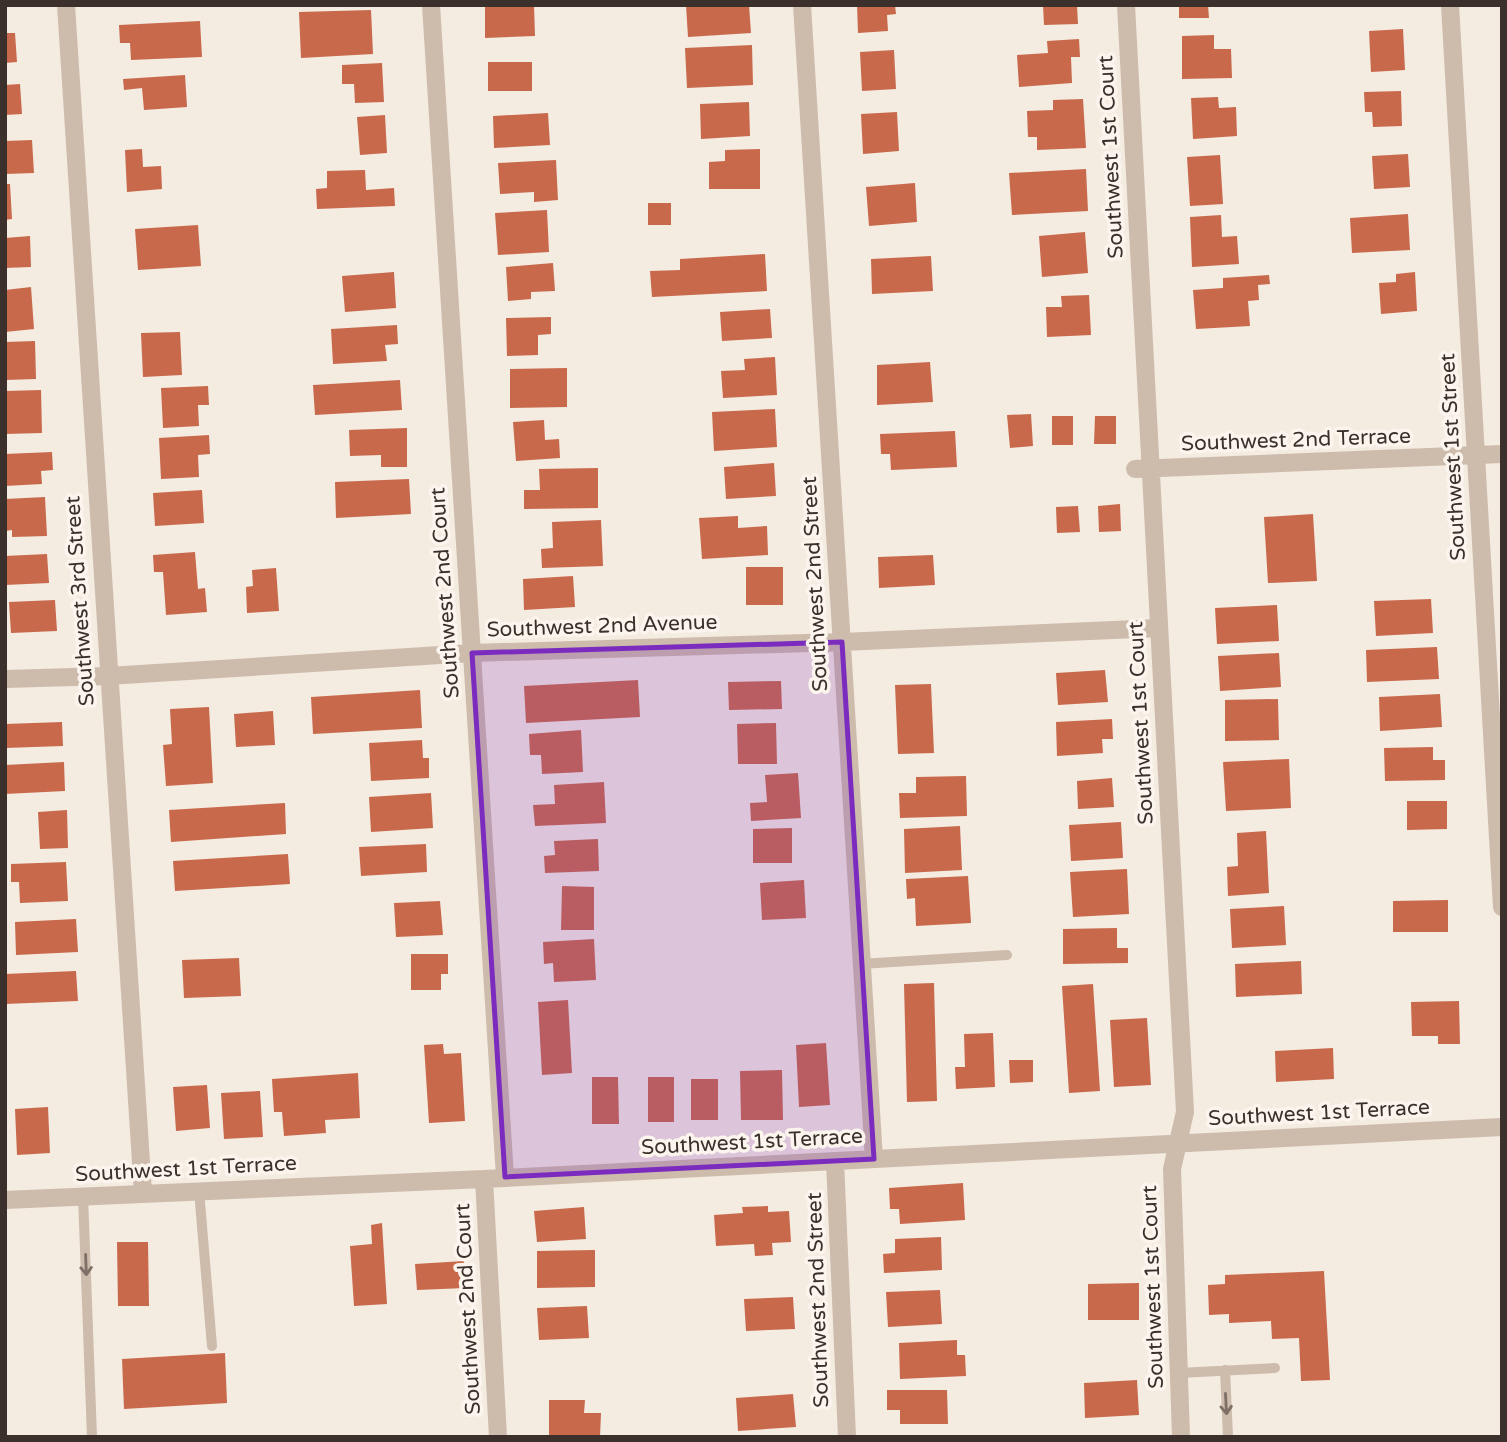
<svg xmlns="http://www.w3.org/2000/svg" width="1507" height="1442" font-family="'Varela Round',sans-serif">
<rect width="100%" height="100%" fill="#f4ebe1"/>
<!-- building -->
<path fill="#c8694b" d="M534,5L535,36L485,38V6Z
M686,5H749L751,33L688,37Z
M857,5H895L896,14L887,15L888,31L858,33Z
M1043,5H1077L1078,24L1044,25Z
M1179,5H1208L1209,18H1179Z
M371,10L373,54L301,58L299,12Z
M200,21L202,57L131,60L130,43H120L119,25Z
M1403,29L1405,70L1371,72L1369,31Z
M5,33H15L17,62L5,63Z
M1214,35V49H1231L1232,78L1182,79V36Z
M1079,39L1080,57H1071L1072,83L1019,87L1017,55L1048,53L1047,41Z
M752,45L753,85L687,88L685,48Z
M894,50L896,89L862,91L860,52Z
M488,62H532V91H488Z
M382,63L384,102L355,103L354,84H342V65Z
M185,75L187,107L144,110L142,88L124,90L123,79Z
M20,84L22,114L5,115V85Z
M1401,91L1402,126L1373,127L1372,112H1365L1364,92Z
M1218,97L1219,108L1236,107L1237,136L1193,139L1191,98Z
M1083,99L1086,148L1037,150V137H1028L1027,111L1053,110V100Z
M749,102L750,136L701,139L700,104Z
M897,112L899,151L863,154L861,114Z
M548,113L550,145L494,148L493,116Z
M385,115L387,153L360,155L357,117Z
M32,140L34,173L5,174V141Z
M142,149L143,167L161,166L162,189L127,192L125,150Z
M760,149V189H709V162L725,161V150Z
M1408,154L1410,187L1374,189L1372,156Z
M1220,155L1223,204L1190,206L1187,157Z
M556,160L558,200L534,202V192L500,194L498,163Z
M1086,169L1088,211L1012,215L1009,173Z
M365,170L366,190L394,188L395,206L317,209L316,189L327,188V171Z
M915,183L917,222L869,226L866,187Z
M5,184H10L12,219L5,220Z
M648,203H671V225H648Z
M547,210L549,252L498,255L495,213Z
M1408,214L1410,250L1352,253L1350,218Z
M1221,215L1222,237L1237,236L1239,264L1192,267L1190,217Z
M198,225L201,266L138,270L135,229Z
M1085,232L1088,273L1042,277L1039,236Z
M30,236L31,267L5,268V238Z
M765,254L767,291L652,297L650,271L680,270V259Z
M931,256L933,291L872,294L871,259Z
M553,263L555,291L531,292V299L508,301L506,267Z
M394,272L396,308L345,312L342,276Z
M1415,272L1417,311L1381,314L1379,283L1396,282V274Z
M1269,275L1270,284L1258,285L1259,300L1248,301L1250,326L1196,329L1193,290L1223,288V278Z
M31,287L34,329L5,332V290Z
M1089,295L1091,335L1047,337L1046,307H1062L1061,296Z
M770,309L772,338L722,341L720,312Z
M551,317V334L538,335V355L507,356L506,318Z
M397,325L398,344L385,345L387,361L333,364L331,329Z
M180,332L182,375L143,377L141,333Z
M35,341L36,379L5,380V342Z
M775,357L777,395L723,398L721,371L745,370L744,359Z
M930,362L933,402L877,405V365Z
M567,368V407L510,408V369Z
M400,380L402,410L315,415L313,385Z
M208,386L209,405H198L199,426L163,428L161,388Z
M41,390L42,433L5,434V391Z
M775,409L777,447L714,451L712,412Z
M1031,414L1033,446L1010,448L1007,415Z
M1052,416H1073V445H1052Z
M1095,416H1116V444H1094Z
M544,420L545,440L559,439L560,458L516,461L513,422Z
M407,428V467H381V455L350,456L349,430Z
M955,431L957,467L891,470L890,454H881L880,434Z
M209,435L210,454L198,455L199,477L161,479L159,438Z
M52,452L53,470L41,471L42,484L5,486V454Z
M774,463L776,496L726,499L724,467Z
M598,468V508L524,509V490H540L539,469Z
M409,479L411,514L336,518L335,482Z
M202,490L204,523L155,526L153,493Z
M45,497L47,536L12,537V530L5,531V499Z
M1120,504L1121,531L1099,532L1098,506Z
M1078,506L1080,532L1057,533L1056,507Z
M1313,514L1317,581L1268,583L1264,517Z
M738,516V528L767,526L768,555L702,559L699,518Z
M601,520L603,566L542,568L541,549L553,548L552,522Z
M195,552L198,589L205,588L207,612L166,615L163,572H154L153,555Z
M47,554L49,583L5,585V556Z
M933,555L935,585L879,588L878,557Z
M746,567H783V605H746Z
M276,568L279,611L247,613L246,587L253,586L252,570Z
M573,576L575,607L524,610L523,579Z
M1431,599L1433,633L1376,636L1374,601Z
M55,600L57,631L11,633L9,602Z
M1277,605L1279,641L1217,644L1215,608Z
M1437,647L1439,679L1367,682L1366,650Z
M1279,653L1281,687L1220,691L1218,656Z
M1105,670L1108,702L1058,705L1056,673Z
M638,680L640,717L526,723L524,686Z
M781,681L782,709L729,710L728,682Z
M931,684L934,753L898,754L895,685Z
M420,690L422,728L313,734L311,697Z
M1440,694L1442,727L1380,731L1379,697Z
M1278,699L1279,740L1225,741V700Z
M209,707L213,783L166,786L163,745L172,744L170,709Z
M273,711L275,745L236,747L234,714Z
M1112,719L1113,739H1102L1103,753L1057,756L1056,722Z
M62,722L63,746L5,748V724Z
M776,723L777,764H738L737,724Z
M581,730L583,772L542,774L541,755H530L529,734Z
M422,740L423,758H429V778L371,781L369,743Z
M1433,747V760H1445V780L1385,781L1384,748Z
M1289,759L1291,808L1226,811L1223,762Z
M64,762L65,791L5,794V765Z
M798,773L801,818L751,821L750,803L767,802L765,775Z
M966,776L967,816L900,818L899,793H916V777Z
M1112,778L1114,807L1078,809L1077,781Z
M604,782L606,823L535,826L533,805L555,804L554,785Z
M431,793L433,828L371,832L369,797Z
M1407,801H1447V829L1407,830Z
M285,803L286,834L171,842L169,810Z
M67,810L68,848L40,849L38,812Z
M1121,822L1123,858L1071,861L1069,825Z
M960,826L962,870L905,873L904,829Z
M792,828V863H753V829Z
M1266,831L1269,893L1228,896L1227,867L1238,866L1237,833Z
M598,839L599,871L545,873L544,856L555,855L554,841Z
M426,844L427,872L361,876L359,847Z
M288,854L290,884L175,891L173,861Z
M66,862L68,901L20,903L19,882H11V864Z
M1127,869L1129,914L1073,917L1070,872Z
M968,876L971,923L916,926L915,898L907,899L906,879Z
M804,880L806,918L762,920L760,883Z
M562,886L594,887V930H561Z
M1448,900V932H1393V901Z
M440,901L443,935L396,937L394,903Z
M1284,906L1286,945L1232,948L1230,909Z
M76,919L78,952L16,955L15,922Z
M1117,928V948H1128V963L1063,964V929Z
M594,939L596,980L554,982L553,963L544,964L543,942Z
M411,954H448V974H441V990H411Z
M239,958L241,996L184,998L182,960Z
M1301,961L1302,994L1236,997L1235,964Z
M76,971L78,1001L5,1004V974Z
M934,983L937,1101L907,1102L904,984Z
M1093,984L1100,1091L1069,1093L1062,986Z
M568,1000L572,1073L542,1075L538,1002Z
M1459,1001L1460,1044H1438V1036H1412L1411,1002Z
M1147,1018L1151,1085L1114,1087L1110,1020Z
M993,1033L995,1087L956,1089L955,1067H965L964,1034Z
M826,1043L830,1105L799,1107L796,1045Z
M443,1044L444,1054L461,1053L465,1121L429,1123L424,1045Z
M1333,1048L1334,1079L1276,1082L1275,1051Z
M1009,1060H1033V1082L1010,1083Z
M782,1070L783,1120H741L740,1071Z
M358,1073L360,1118L325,1120L326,1133L284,1136L282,1112H274L272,1079Z
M592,1077H618L619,1124H592Z
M648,1077H674V1122H648Z
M691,1079H718V1120H691Z
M207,1085L210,1128L176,1131L173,1087Z
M260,1091L263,1137L224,1139L221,1093Z
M48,1107L50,1153L17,1155L15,1109Z
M963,1183L965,1220L900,1224L899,1209H890L889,1188Z
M768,1206V1212L789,1211L791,1242L772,1243L773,1255L755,1256L754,1244L716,1246L714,1215L743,1213L742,1207Z
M584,1207L586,1239L537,1242L534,1211Z
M382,1223L387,1304L354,1306L350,1246L372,1244L371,1225Z
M941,1237L942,1270L884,1273L883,1254L895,1253V1239Z
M117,1242H148L149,1306H118Z
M595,1250V1287L537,1288V1251Z
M464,1261L465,1288L417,1290L415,1264Z
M1324,1271L1330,1380L1301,1381L1299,1338L1272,1339L1271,1321L1229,1323V1314L1209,1315L1208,1285L1225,1284V1275Z
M1139,1283V1320H1088V1284Z
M940,1290L942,1324L888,1327L886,1292Z
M793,1297L795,1329L746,1331L744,1299Z
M587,1306L589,1338L539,1340L537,1308Z
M957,1340V1355H965L966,1376L900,1379L899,1343Z
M225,1353L227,1403L124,1409L122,1359Z
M1137,1380L1139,1415L1085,1418L1084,1383Z
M887,1390H947L948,1424H900V1410H887Z
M793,1394L796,1427L738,1431L736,1398Z
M549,1400H585L584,1413H601L600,1437H549Z"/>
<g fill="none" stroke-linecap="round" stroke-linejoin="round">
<!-- service -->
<path stroke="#cdbbac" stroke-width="10" d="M860,964L1007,955
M199,1190L212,1346
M83,1196L92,1437
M1225,1370L1228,1437
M1179,1373L1275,1368"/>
<!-- minor -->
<path stroke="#cdbbac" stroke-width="18" d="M66,5L143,1193
M431,5L505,1177
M802,5L874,1159
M1126,5L1185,1112L1172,1169L1181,1437
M1450,5L1502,907
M1135,469L1502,454
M5,679L108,676L472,653L842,642L1159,628
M835,1161L847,1437
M484,1179L498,1437
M5,1200L484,1179L1502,1127"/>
</g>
<!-- one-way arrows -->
<defs><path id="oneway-shaft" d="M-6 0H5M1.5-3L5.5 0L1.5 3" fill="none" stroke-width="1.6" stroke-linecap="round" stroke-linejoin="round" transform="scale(1.75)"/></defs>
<g stroke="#7d6f65">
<use href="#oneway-shaft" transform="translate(86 1265) rotate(88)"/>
<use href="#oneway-shaft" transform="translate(1226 1404) rotate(87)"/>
</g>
<!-- marked area -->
<path fill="#7b2cbf" fill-opacity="0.2" stroke="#7b2cbf" stroke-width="5" stroke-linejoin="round" d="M842,642L874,1159L505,1177L472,653Z"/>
<g text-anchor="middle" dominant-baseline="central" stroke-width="7" stroke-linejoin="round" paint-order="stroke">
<!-- street labels -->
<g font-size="21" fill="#3b302b" stroke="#fbf5ee">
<text transform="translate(1111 157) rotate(-93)">Southwest 1st Court</text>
<text transform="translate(1296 440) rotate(-2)">Southwest 2nd Terrace</text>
<text transform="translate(1453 457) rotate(-93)">Southwest 1st Street</text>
<text transform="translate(815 584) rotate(-93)">Southwest 2nd Street</text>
<text transform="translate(445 593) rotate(-94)">Southwest 2nd Court</text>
<text transform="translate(80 601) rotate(-94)">Southwest 3rd Street</text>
<text transform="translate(602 626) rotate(-2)">Southwest 2nd Avenue</text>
<text transform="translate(1141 723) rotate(-93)">Southwest 1st Court</text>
<text transform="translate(1319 1113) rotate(-3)">Southwest 1st Terrace</text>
<text transform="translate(752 1142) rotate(-3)">Southwest 1st Terrace</text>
<text transform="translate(186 1169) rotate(-3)">Southwest 1st Terrace</text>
<text transform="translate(1153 1287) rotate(-92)">Southwest 1st Court</text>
<text transform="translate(818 1300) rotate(-92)">Southwest 2nd Street</text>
<text transform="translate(468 1309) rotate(-93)">Southwest 2nd Court</text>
</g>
</g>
<!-- border -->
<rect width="1507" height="1442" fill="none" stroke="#3b302b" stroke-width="14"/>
</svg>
